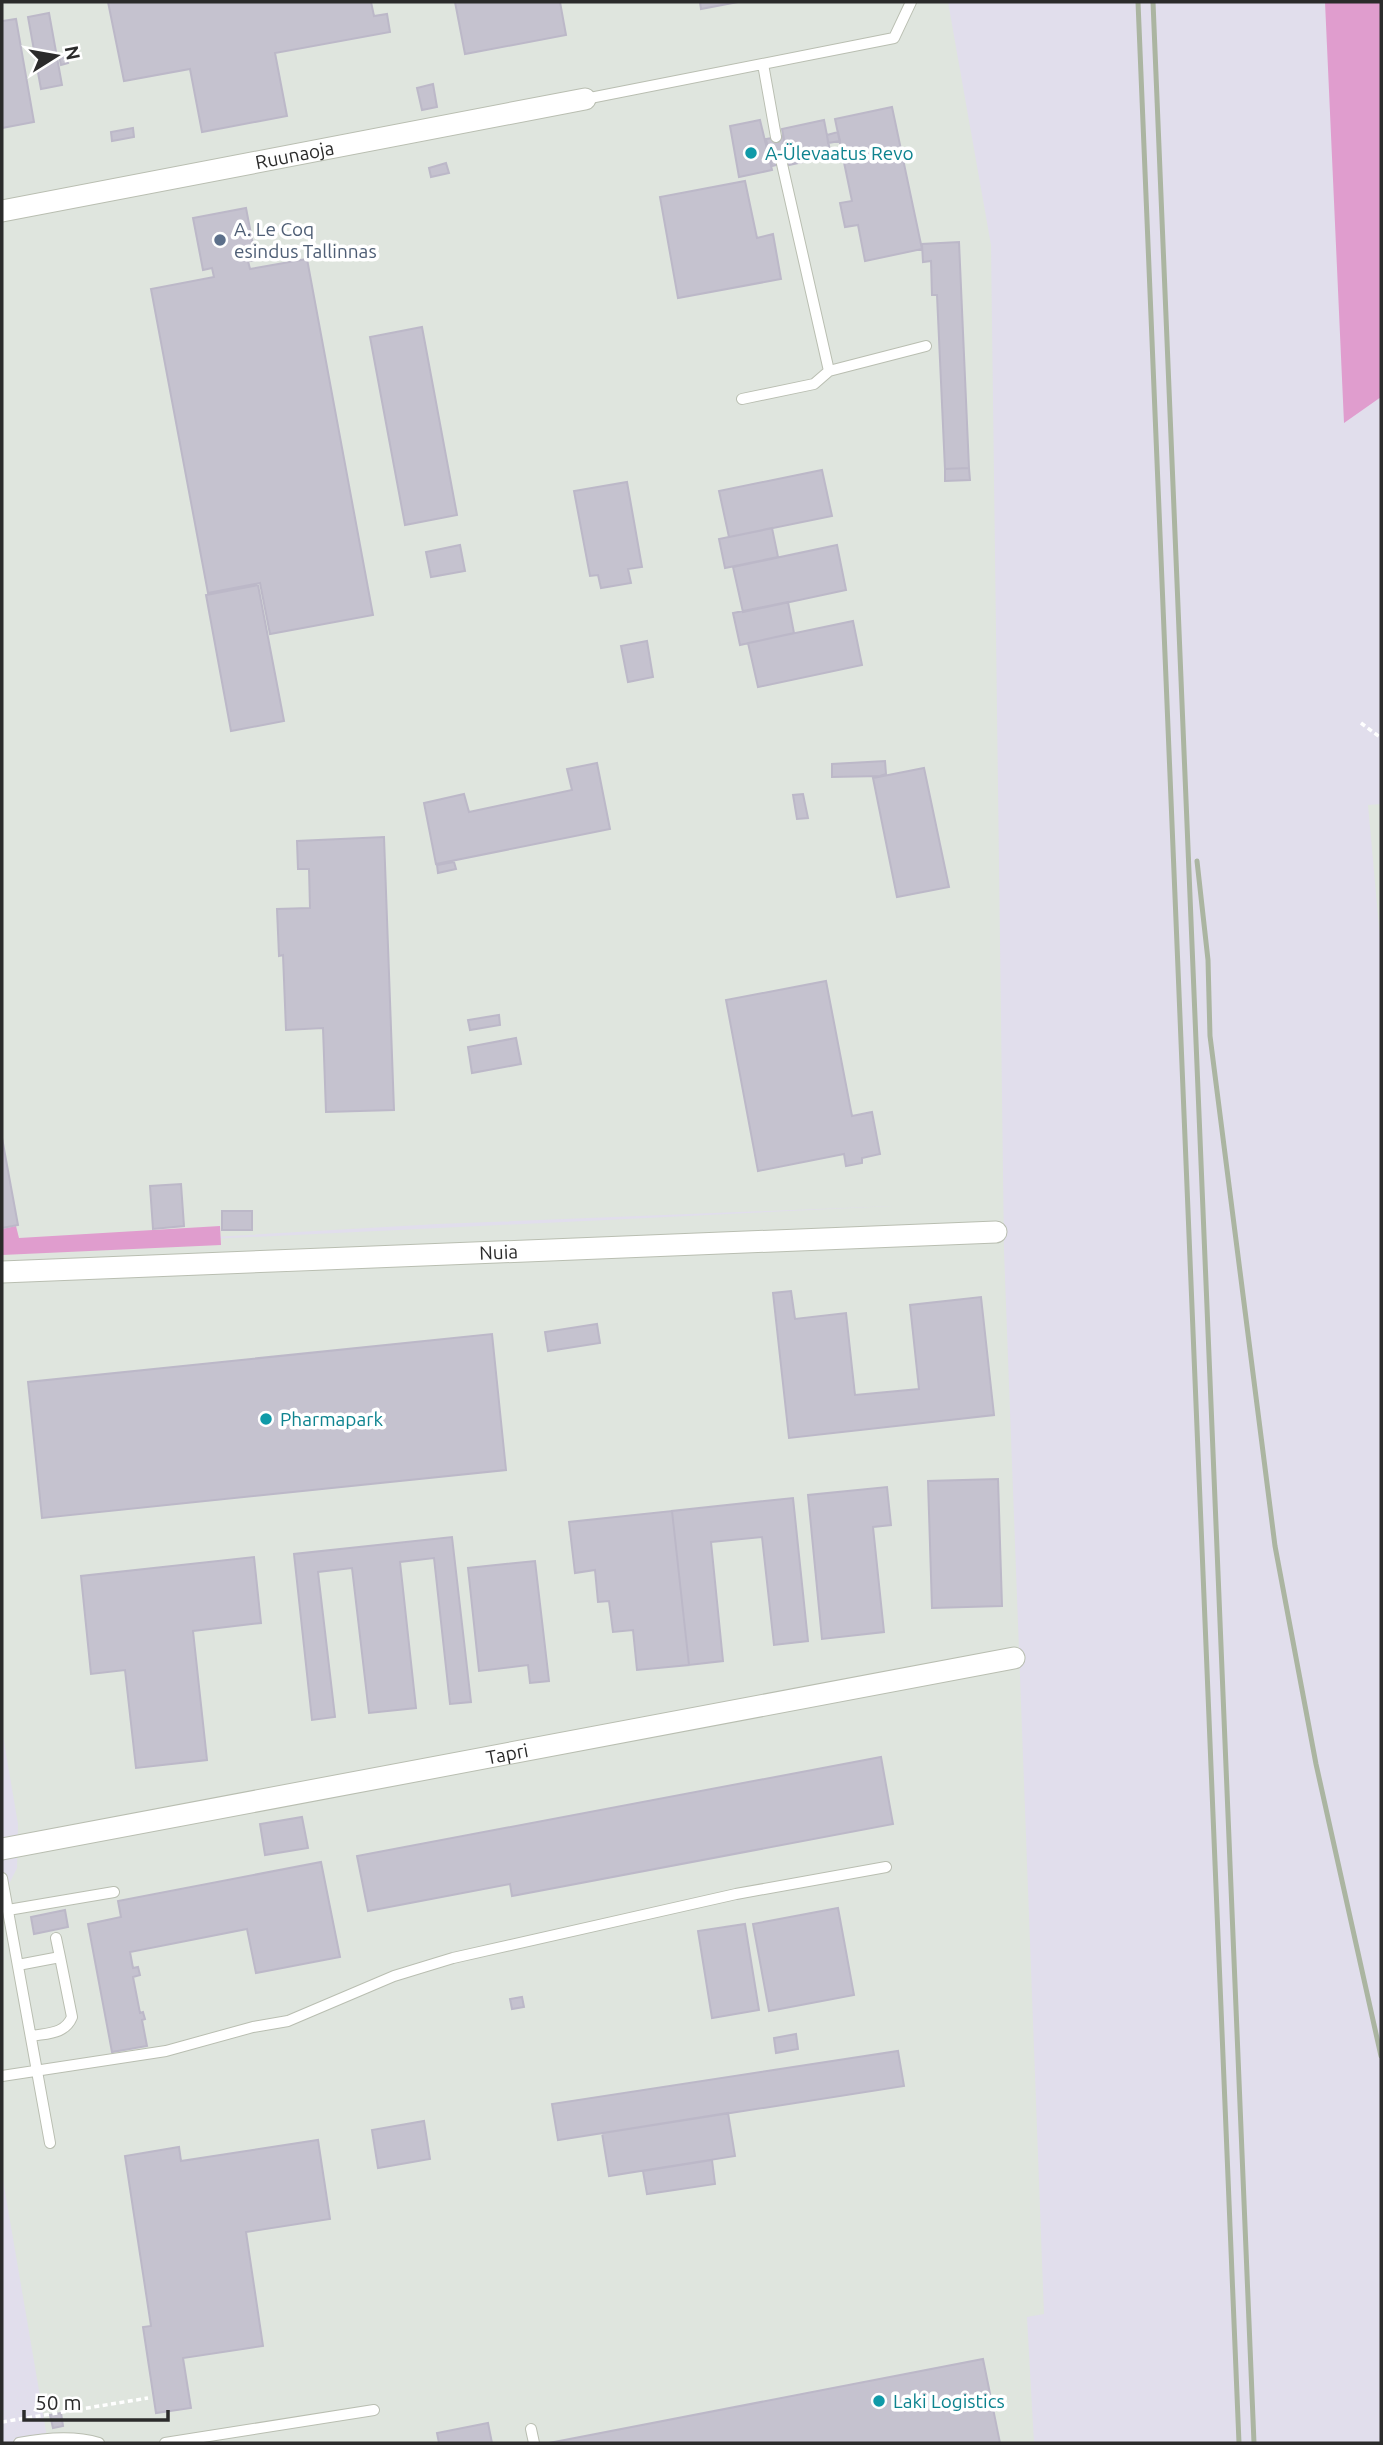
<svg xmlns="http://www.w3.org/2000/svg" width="1383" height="2445" font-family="Ubuntu,sans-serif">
<rect width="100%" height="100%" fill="#e1deec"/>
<!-- industrial -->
<path fill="#dfe5de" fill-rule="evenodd" d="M2,2H948L991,245L1004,1251L1044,2314L1027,2317L1034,2443H48L2,2174V1898L17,1868L18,1824L2,1730ZM893,1206L88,1245V1244L438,1224Z
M1381,804V949L1368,805Z"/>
<!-- green -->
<path fill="#e09dce" d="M1325,2H1381V397L1344,423Z
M16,1226L19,1238L220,1226L221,1245L2,1255V1229Z"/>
<!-- building -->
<path fill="#c5c2cf" stroke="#bcb8c8" stroke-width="2" d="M108,2H371L374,16L387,14L390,32L275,53L287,116L202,132L190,69L124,81Z
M455,2H560L566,35L465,54Z
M700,2H738L701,9Z
M49,13L62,85L41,89L28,17Z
M16,19L34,122L2,128V21Z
M65,54L68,63L61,65L59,56Z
M433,84L437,107L422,110L417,88Z
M892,107L922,249L865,261L858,225L845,227L840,203L852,201L835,119Z
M760,120L772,170L739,177L730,126Z
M824,120L831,156L789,165L782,129Z
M133,128L134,137L112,141L111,132Z
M838,132L840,141L828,143L827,135Z
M783,136L789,162L772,166L766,139Z
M446,163L449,173L431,177L429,168Z
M745,181L757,238L773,234L781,279L678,298L660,197Z
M246,208L256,260L248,261L250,269L307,259L373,615L270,634L260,583L208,593L151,289L214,277L212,268L203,270L193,218Z
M959,242L969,468L945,469L937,295H932L931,261L923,262L922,244Z
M422,327L457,515L405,525L370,337Z
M969,468L970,480L945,481V469Z
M822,470L832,516L729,537L719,491Z
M627,482L642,567L628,569L631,583L601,588L598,575L590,576L574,491Z
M772,528L778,557L725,568L719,539Z
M460,545L465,571L431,577L426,552Z
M837,545L846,590L743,612L733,567Z
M258,585L284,721L231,731L206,595Z
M788,602L794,633L740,645L733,613Z
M853,621L862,665L758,687L748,643Z
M647,641L653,677L628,682L621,646Z
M885,761L886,774L880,776L832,777V764Z
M597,763L610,829L436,864L424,803L464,794L469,812L572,790L567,769Z
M924,768L949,887L897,897L873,778Z
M803,794L808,818L797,819L793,795Z
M384,837L394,1110L326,1112L323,1028L286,1030L283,955L279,956L277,909L310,908L309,869H298L297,841Z
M454,862L456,869L438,873L437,865Z
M826,981L852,1116L872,1112L880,1154L862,1158V1163L846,1166L844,1154L758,1171L726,1000Z
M499,1015L500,1025L470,1030L468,1020Z
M516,1038L521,1064L472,1073L468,1047Z
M2,1138L18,1225L2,1228Z
M181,1184L184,1226L153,1229L150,1186Z
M222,1211H252V1230H222Z
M791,1291L795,1319L846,1313L855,1395L919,1389L910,1305L981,1297L994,1415L789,1438L773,1293Z
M597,1324L600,1343L548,1351L545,1332Z
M492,1334L506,1470L42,1518L28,1382Z
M998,1479L1002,1606L932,1608L928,1481Z
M887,1487L891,1525L873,1527L884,1632L822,1639L808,1495Z
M793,1498L808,1641L774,1645L762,1537L711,1542L723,1661L689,1665L672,1511Z
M672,1511L689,1665L637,1670L633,1630L613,1632L609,1601L598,1602L595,1570L575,1573L569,1522Z
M452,1537L471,1702L450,1704L434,1558L400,1562L416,1708L369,1713L352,1568L318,1572L335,1717L312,1720L294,1554Z
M254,1557L261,1623L193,1631L207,1760L136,1768L125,1670L91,1674L81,1576Z
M535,1561L549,1681L530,1683L528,1665L479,1671L468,1568Z
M881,1757L893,1824L512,1896L510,1884L368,1911L357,1856Z
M302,1817L308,1848L265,1855L260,1824Z
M321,1862L340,1957L256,1973L247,1929L130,1952L133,1968L138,1967L140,1975L133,1977L140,2013L143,2012L145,2019L142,2020L147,2046L112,2052L88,1924L121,1917L118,1901Z
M838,1908L854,1995L769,2011L753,1924Z
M65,1910L68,1927L34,1934L31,1917Z
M745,1924L759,2010L712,2018L698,1931Z
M522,1997L524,2007L512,2009L510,1999Z
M796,2034L798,2049L776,2053L774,2038Z
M898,2051L904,2086L558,2140L552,2104Z
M728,2113L735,2156L609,2176L602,2133Z
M424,2121L430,2159L378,2168L372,2130Z
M318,2140L330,2219L246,2232L263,2346L183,2358L191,2408L156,2413L143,2327L151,2326L125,2156L179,2147L181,2161Z
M712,2160L715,2184L647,2194L643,2171Z
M983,2359L1000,2443H549Z
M61,2413L63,2426L53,2428L50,2415Z
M488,2423L492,2443H439L437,2433Z"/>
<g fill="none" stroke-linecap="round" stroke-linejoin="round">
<!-- service casing -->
<g stroke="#b9beb1" stroke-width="12">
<path id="service" d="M763,64L776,137
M585,99L894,38L911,2
M782,164L829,371L926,346
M742,399L814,384L829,371
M2,1878L50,2143
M8,1910L114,1892
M56,1938L60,1957
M18,1965L60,1957L72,2017C65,2034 48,2033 32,2036
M2,2076L166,2051L253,2027L288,2021L394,1976L453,1958L736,1894L886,1867
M531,2429L534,2443
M19,2443C45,2438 73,2435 99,2443
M165,2443L374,2410"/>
</g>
<!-- minor casing -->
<g stroke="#b9beb1" stroke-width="23">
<g id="minor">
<path id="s1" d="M2,211L585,99"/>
<path id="s2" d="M2,1272L996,1232"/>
<path id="s3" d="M2,1849L1014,1658"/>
</g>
</g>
<!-- path -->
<path stroke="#fff" stroke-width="3.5" stroke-dasharray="5 3.5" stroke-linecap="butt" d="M1361,723L1381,738
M2,2422L148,2398"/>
<!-- service -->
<use href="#service" stroke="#fff" stroke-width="10"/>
<!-- minor -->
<use href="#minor" stroke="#fff" stroke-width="21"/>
<!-- rail -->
<path stroke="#abb5a1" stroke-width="5" d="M1138,2L1239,2443
M1153,2L1254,2443
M1197,861L1208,960L1210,1036L1275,1546L1316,1764L1381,2056"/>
</g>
<!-- markers -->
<g fill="#0f9aa8" stroke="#fff" stroke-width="2.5">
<circle cx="751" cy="153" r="7"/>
<circle cx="266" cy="1419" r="7"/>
<circle cx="879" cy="2401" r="7"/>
</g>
<circle fill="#5c6f8a" stroke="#fff" stroke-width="2.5" cx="220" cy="240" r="7"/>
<g text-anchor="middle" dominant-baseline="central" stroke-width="7" stroke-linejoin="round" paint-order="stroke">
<!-- culture labels -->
<g font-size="19" fill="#0d838f" stroke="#fff" text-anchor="start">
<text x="765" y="153">A-Ülevaatus Revo</text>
<text x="280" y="1419">Pharmapark</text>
<text x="893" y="2401">Laki Logistics</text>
</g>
<!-- street labels -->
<g font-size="19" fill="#2b2b2b" stroke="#fff">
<text stroke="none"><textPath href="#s1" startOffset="298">Ruunaoja</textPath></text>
<text stroke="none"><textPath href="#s2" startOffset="497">Nuia</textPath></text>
<text stroke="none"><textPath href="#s3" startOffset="514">Tapri</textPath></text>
</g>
<!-- service labels -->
<g font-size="19" fill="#4e5e75" stroke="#fff" text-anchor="start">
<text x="234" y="229">A. Le Coq<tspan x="234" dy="22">esindus Tallinnas</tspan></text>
</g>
</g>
<!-- border -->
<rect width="1383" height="2445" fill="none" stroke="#2b2b2b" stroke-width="7"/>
<!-- north arrow -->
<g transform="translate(56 56) rotate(79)" stroke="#ffffff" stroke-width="5" paint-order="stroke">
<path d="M0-5L12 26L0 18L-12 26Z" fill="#2b2b2b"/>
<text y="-10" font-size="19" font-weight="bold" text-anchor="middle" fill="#2b2b2b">N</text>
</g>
<!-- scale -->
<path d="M24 2410v10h144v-10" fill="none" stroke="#2b2b2b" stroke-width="3.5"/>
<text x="35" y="2410" font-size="21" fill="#2b2b2b" stroke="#ffffff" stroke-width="5" paint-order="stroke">50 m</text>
</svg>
